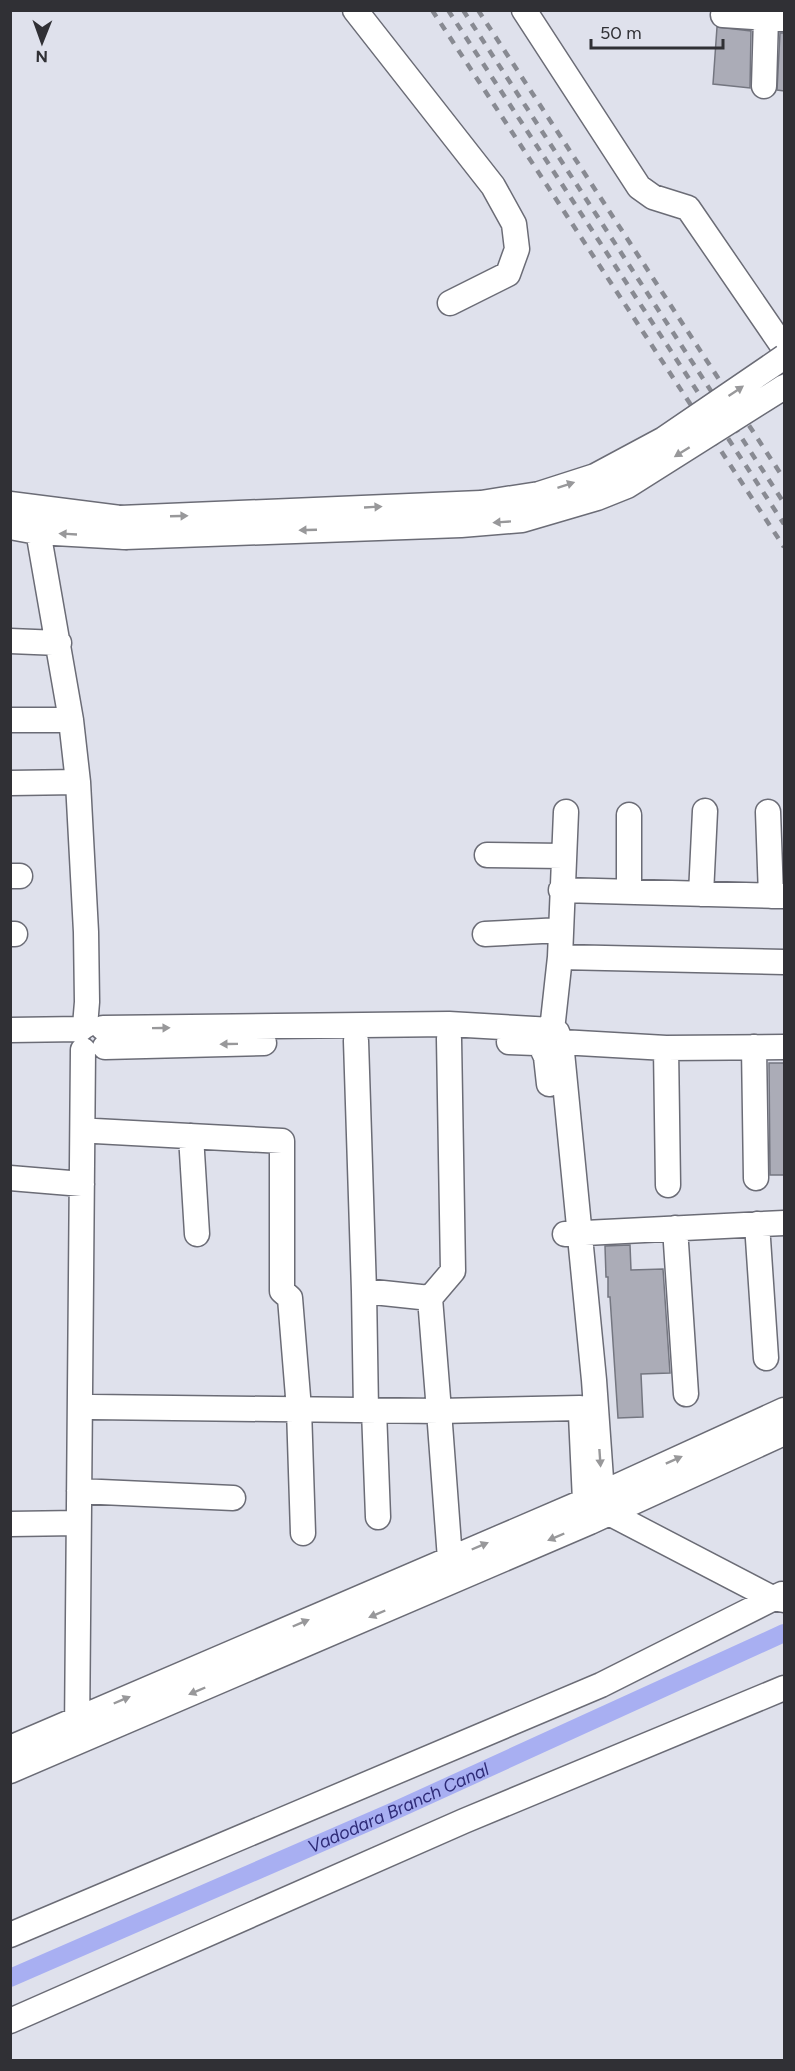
<svg xmlns="http://www.w3.org/2000/svg" width="795" height="2071" font-family="Figtree,sans-serif">
<rect width="100%" height="100%" fill="#dfe1ec"/>
<g fill="none" stroke-linecap="round" stroke-linejoin="round">
<!-- canal -->
<path stroke="#a8aff2" stroke-width="18" id="s1" d="M10,1978L394,1811L784,1633"/>
</g>
<!-- building -->
<path fill="#abacb7" stroke="#747680" stroke-width="1.5" d="M717,27L751,31L750,88L713,84Z
M780,33H784V91L777,90Z
M769,1063H784V1175H770Z
M630,1245L631,1270L663,1269L670,1373L641,1374L643,1417L618,1418L610,1297H608V1277H606L605,1246Z"/>
<g fill="none" stroke-linecap="round" stroke-linejoin="round">
<!-- minor casing -->
<g stroke="#6b6c76" stroke-width="27">
<path id="minor" d="M355,10L493,186L514,224L517,249L508,274L450,303
M524,10L639,187L653,197L688,208L784,348
M723,15L784,19
M764,86L766,18
M10,504L120,518
M34,508L71,720L78,782L86,932L87,1002L85,1026
M10,527L37,532L125,537
M10,641L59,643
M10,720H71
M10,783L78,782
M768,812L771,896
M629,815V892
M487,855L563,856
M10,876H20
M561,890L784,896
M701,894L705,811
M10,934H15
M485,934L561,930
M560,957L566,812
M103,1028L449,1024L552,1030L557,1032L561,1042L594,1380L602,1493L609,1513L772,1598L784,1600
M10,1030L81,1029
M509,1042L535,1043L541,1046L546,1057L549,1084
M561,1042L666,1048L784,1047
M547,1043L552,1030L560,957L784,962
M105,1047L264,1043
M754,1047L756,1178
M666,1048L668,1185
M95,1131L282,1141V1291L290,1298L299,1409L303,1533
M191,1136L197,1234
M10,1178L82,1184
M757,1224L766,1358
M675,1228L686,1394
M565,1234L784,1223
M364,1291L366,1410
M430,1298L453,1271L449,1039
M92,1407L439,1411L430,1298L364,1291L356,1041
M374,1410L378,1517
M581,1415L585,1501L590,1522
M79,1491L233,1498
M10,1524L78,1523
M453,1572L450,1559L439,1411L580,1408
M77,1734L83,1050
M10,1748L585,1501L784,1410
M10,1771L590,1522L784,1433
M10,1935L601,1685L782,1594
M10,2021L464,1821L784,1688"/>
</g>
<!-- minor -->
<use href="#minor" stroke="#fff" stroke-width="24"/>
<!-- rail -->
<path stroke="#888a92" stroke-width="4.5" stroke-dasharray="8 8" stroke-linecap="butt" d="M432,10L784,547
M448,10L784,524
M463,10L784,503
M478,10L784,479"/>
<!-- minor-bridge casing -->
<g stroke="#6b6c76" stroke-width="27" stroke-linecap="butt">
<path id="minor-bridge" d="M120,518L481,503L539,494L595,476L664,439L784,357
M125,537L461,525L522,520L597,498L627,486L784,387"/>
</g>
<!-- minor-bridge -->
<use href="#minor-bridge" stroke="#fff" stroke-width="24"/>
</g>
<!-- one-way arrows -->
<defs><path id="oneway-solid" d="M-6-.8H1V-3.2L6.5 0L1 3.2V.8H-6Z" transform="scale(1.5)"/></defs>
<g fill="#98989a">
<use href="#oneway-solid" transform="translate(736 391) rotate(-34)"/>
<use href="#oneway-solid" transform="translate(682 452) rotate(148)"/>
<use href="#oneway-solid" transform="translate(566 485) rotate(-18)"/>
<use href="#oneway-solid" transform="translate(373 507) rotate(-3)"/>
<use href="#oneway-solid" transform="translate(179 516) rotate(-2)"/>
<use href="#oneway-solid" transform="translate(502 522) rotate(176)"/>
<use href="#oneway-solid" transform="translate(308 530) rotate(178)"/>
<use href="#oneway-solid" transform="translate(68 534) rotate(-177)"/>
<use href="#oneway-solid" transform="translate(161 1028) rotate(-1)"/>
<use href="#oneway-solid" transform="translate(229 1044) rotate(179)"/>
<use href="#oneway-solid" transform="translate(600 1458) rotate(86)"/>
<use href="#oneway-solid" transform="translate(674 1460) rotate(-24)"/>
<use href="#oneway-solid" transform="translate(556 1537) rotate(157)"/>
<use href="#oneway-solid" transform="translate(480 1546) rotate(-23)"/>
<use href="#oneway-solid" transform="translate(377 1614) rotate(157)"/>
<use href="#oneway-solid" transform="translate(301 1623) rotate(-23)"/>
<use href="#oneway-solid" transform="translate(197 1691) rotate(157)"/>
<use href="#oneway-solid" transform="translate(122 1700) rotate(-23)"/>
</g>
<g text-anchor="middle" dominant-baseline="central" stroke-width="5" stroke-linejoin="round" paint-order="stroke">
<!-- water labels -->
<g font-size="18" font-style="italic" fill="#2e2b77" stroke="#dfe1ec">
<text stroke="none"><textPath href="#s1" startOffset="424">Vadodara Branch Canal</textPath></text>
</g>
</g>
<!-- border -->
<rect width="795" height="2071" fill="none" stroke="#303035" stroke-width="24"/>
<!-- north arrow -->
<g transform="translate(42 42) rotate(181)" stroke="#dfe1ec" stroke-width="4.5" paint-order="stroke">
<path d="M0-4.5L10 22L0 15L-10 22Z" fill="#303035"/>
<text y="-9" font-size="16" font-weight="bold" text-anchor="middle" fill="#303035">N</text>
</g>
<!-- scale -->
<path d="M591 39v9h132v-9" fill="none" stroke="#303035" stroke-width="3"/>
<text x="600" y="39" font-size="18" fill="#303035" stroke="#dfe1ec" stroke-width="4.5" paint-order="stroke">50 m</text>
</svg>
